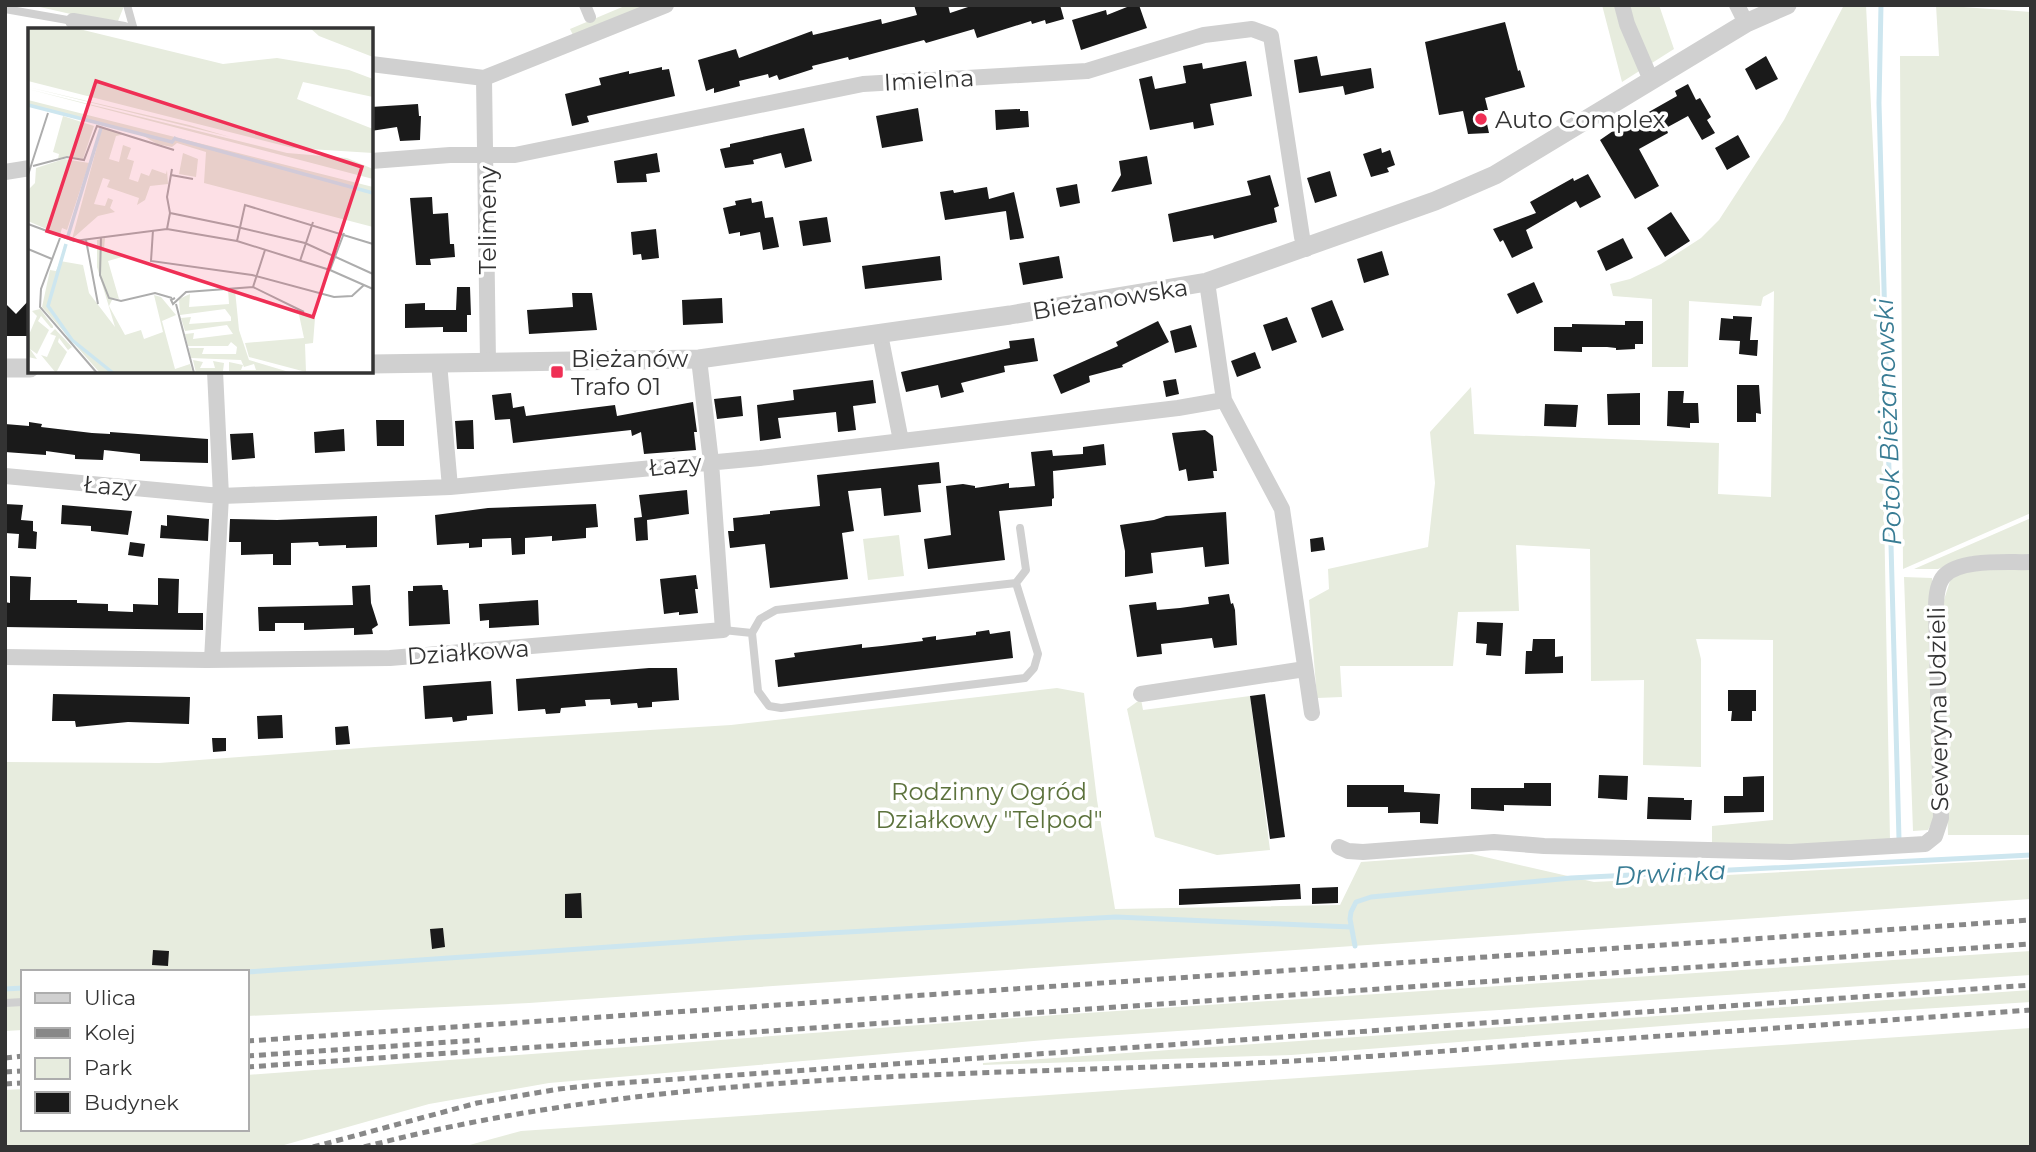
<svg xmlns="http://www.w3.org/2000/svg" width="2036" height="1152" font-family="Montserrat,sans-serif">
<rect width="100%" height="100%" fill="#fff"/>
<!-- green -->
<path fill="#e7ecde" d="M31,5H117L124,6L118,21L75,15Z
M627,5H648L573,35L570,29Z
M1602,5H1659L1674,49L1622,82Z
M1844,5H1866L1880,287L1890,841L1712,848V826L1773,820V640L1696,639L1701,659V767L1643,765L1644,680L1591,681L1590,549L1516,545L1519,611L1458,612L1453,666H1340L1342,697L1317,698L1309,600L1329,589L1328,569L1428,547L1435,483L1430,432L1471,387L1474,434L1719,443L1718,494L1771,497L1774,291L1763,297L1761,306L1689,301L1688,367H1652V299L1613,296L1610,284L1630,279L1661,264L1701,238L1719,220L1784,120Z
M1936,5L2031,12V513L1903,569L1900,56H1939Z
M2031,518V556H1973L1938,569H1914Z
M899,535L904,576L868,580L863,539Z
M1986,569H2031V835H1948L1941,609L1951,578L1963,572Z
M1904,577L1932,578L1934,818L1928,830L1913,831Z
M1057,688L1084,693L1097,800L1115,909L1340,905L1361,862L1472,854L1594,882L2031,859V899L529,1003L247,1016V972H23V1030L5,1031V762L159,763L375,747L731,725Z
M1250,696L1270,850L1217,855L1155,837L1127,709L1141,699L1143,710Z
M2031,951V975L1057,1039L549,1083L429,1104L277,1147H5V1090L23,1089V1129H247V1075L1056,1015Z
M2031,990V1002L1714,1022L1291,1055L983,1065V1063Z
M2031,1028V1147H462L521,1131Z"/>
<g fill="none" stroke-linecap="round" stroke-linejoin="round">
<!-- stream -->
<path stroke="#cde6ef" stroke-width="5" d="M1881,5L1879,103L1899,839
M1355,946L1350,919L1351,912L1356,902L1371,897L1571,878L2031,855
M247,972L739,938L1116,917L1351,927
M5,989L23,988"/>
</g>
<!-- building -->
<path fill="#1a1a1a" d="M914,5H948L950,13L974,5H1060L1064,19L1046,24L1045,20L1032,24L1031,21L977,38L974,29L926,43L924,40L849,60L848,57L812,66L813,69L779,80L777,75L769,78L768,74L739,81L740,86L714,93V88L706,91L698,60L736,49L739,58L812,31L813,35L881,19L882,24L917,15Z
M1132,5H1139L1147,28L1081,50L1072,20L1106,10L1107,15Z
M1505,22L1518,71L1520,70L1525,87L1485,98L1488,110H1484L1489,133L1468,134L1463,111L1439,115L1425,42Z
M1317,56L1321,76L1371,68L1374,88L1345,95L1343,86L1299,93L1294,60Z
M1766,56L1778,79L1756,90L1745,69Z
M1246,61L1252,96L1210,104L1214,125L1194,129L1193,122L1150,130L1139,79L1152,76L1155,89L1186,83L1183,66L1202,63L1203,69Z
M662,67V70L669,69L675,96L587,116L589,122L572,126L565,94L601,85L599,78L629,71V74Z
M1688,84L1696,100L1700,98L1711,117L1707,120L1715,133L1702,140L1688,116L1666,128L1668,133L1639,149L1659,186L1635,199L1600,140L1613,131L1622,132L1636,124L1642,119L1640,117L1677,96L1675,91Z
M418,104L419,116H421L420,140L400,141L397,127L371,131V107Z
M918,108L923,141L882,148L876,116Z
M1020,109V111H1028L1029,127L996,130L995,110Z
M804,128L812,161L785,168L781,153L753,160L754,164L725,168L720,149L730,147V144Z
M1738,135L1750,157L1727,170L1715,148Z
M1381,148L1382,153L1390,150L1395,165L1387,168L1389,172L1371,177L1363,154Z
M657,153L660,172L646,174L647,182L617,183L614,161Z
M1147,156L1152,184L1111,192L1121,175L1119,161Z
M1330,171L1337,196L1315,203L1307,178Z
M1588,174L1601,197L1580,208L1576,201L1526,230L1533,248L1512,258L1503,240L1500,242L1493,229L1536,213L1530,202L1573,178L1574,181Z
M1270,175L1279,206L1274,208L1277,222L1214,239L1213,235L1173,242L1168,214L1251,195L1247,181Z
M1077,184L1080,203L1060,207L1056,188Z
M987,187L989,199L1014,192L1024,238L1010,240L1006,211L945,220L940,192L953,190L954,193Z
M432,197L433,214L448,213L450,244H454L455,257L430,259L431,265H416L410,198Z
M751,198L752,203L762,201L765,218L773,217L779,247L763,250L760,232L740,236V232L729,234L723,208L736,205L735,201Z
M1671,212L1690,241L1665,257L1647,228Z
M827,217L831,242L803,246L799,221Z
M656,229L659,258L642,260L641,254L633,255L631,232Z
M1623,238L1633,258L1606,271L1597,251Z
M1382,251L1389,275L1364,283L1357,259Z
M940,256L942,280L865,289L862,266Z
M1059,256L1063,278L1023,285L1019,263Z
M1534,282L1543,302L1517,314L1507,294Z
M457,287H470L471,315H467V332H443V327L405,328V304L425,303V310H456Z
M572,293H592L597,330L529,334L527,310L573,307Z
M722,298L723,323L683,325L682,300Z
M30,299V336H5V303L16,314Z
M1332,300L1344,330L1322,338L1311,308Z
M1733,316L1752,317L1750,340H1758L1757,356L1739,354L1740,341L1719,340L1721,318L1733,319Z
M1287,317L1297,342L1272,351L1263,325Z
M1158,321L1169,342L1122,365L1123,367L1089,376L1090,382L1061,394L1053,375L1118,346L1116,342Z
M1625,321H1643V344H1635V349L1616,350V348L1607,347H1582V352L1554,351V327H1572V324L1625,325Z
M1191,325L1197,347L1175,353L1170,331Z
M1034,338L1038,361L1004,366L1005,372L961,383L964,392L941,398L938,385L906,392L901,372L1010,348L1009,341Z
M1255,352L1261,368L1237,377L1231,361Z
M1176,379L1179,394L1166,397L1163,381Z
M873,380L876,403L853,406L856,430L838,432L836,412L778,418L781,438L760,441L757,405L794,400L793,390Z
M1737,385H1759L1761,414L1756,413V422H1737Z
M1668,391H1684L1683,403H1698L1699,423H1690V428L1667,426Z
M511,393L513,408L524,406L526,416L615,405L617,416L693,402L697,432H694L696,450L644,454L641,432L632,436L631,430L513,443L510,419L495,420L492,395Z
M1640,393V425H1608L1607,394Z
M741,396L743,416L717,419L714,399Z
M1545,404L1578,405L1576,427L1544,426Z
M376,420H404V446H377Z
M473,420L474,449H457L455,421Z
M29,422L42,424L41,427L92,433L110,434V432L208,439V463L140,461V454L104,450L103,460L75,459V455L46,451V455L5,452V424L29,426Z
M344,429L345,451L315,453L314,432Z
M1205,430L1213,436L1217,471H1213L1214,478L1188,481L1186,469L1179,471L1172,433Z
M253,433L255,458L232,460L230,434Z
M1104,444L1106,465L1053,471L1054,498L1052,499V506L999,511L1005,560L928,569L924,539L951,535L946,486L963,484L975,486V488L1009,483V488L1035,486L1031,452L1052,450L1053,456L1083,454V447Z
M939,462L941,483L918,485L921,512L884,516L881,488L848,491L854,531L842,533L848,579L770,588L765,544L730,548L728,531H734L733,518L770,514V511L820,506L817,475Z
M687,490L689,514L647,520L648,540L636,541L634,518L642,517L639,495Z
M5,504L23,505L21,520L33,521V531L37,532L36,549L18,548L19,534L5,533Z
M596,504L598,527L586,528V538L552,541V536L525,538V554L512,555L511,538L482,539V547L469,548V543L437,545L435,515L488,508Z
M62,505L132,511L128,535L91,531V526L61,524Z
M1226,512L1229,564L1205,567L1203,547L1151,553L1153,573L1125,577V551L1120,525L1154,520L1166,516Z
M167,515L209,519L208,541L160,538L161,525L167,526Z
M377,516V547L346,548V545L319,546L318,542L291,543V565H273V554L241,555V542H229L230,519L277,520Z
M1323,537L1325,550L1311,552L1310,539Z
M130,542L145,544L143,557L128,555Z
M696,575L698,589H695L698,613L679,615V612L664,614L660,579Z
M10,576L31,577L30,600H77V603L108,604V611L133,612V604L158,605V578L179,579L178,613H203V630L5,627V602L10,603Z
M370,585L371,603L378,625L372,629L373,634L354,635V628L304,630V623H275V631H259L258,607L353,605L352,586Z
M442,585L443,590H448L450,624L409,626L408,591H413V586Z
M1229,594L1231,604L1233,603L1235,610L1237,645L1214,648L1212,638L1161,644L1162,654L1137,657L1129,605L1156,602L1157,610L1180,608L1209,604L1208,597Z
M538,600L539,625L489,628V620L480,621L479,604Z
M1477,622L1503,623L1501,656L1486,655L1487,644L1476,643Z
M989,630L990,634L1010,631L1013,658L778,687L775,660L795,657L794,653L862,644V648L882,646L923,641L922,638L936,636V640L976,635V632Z
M1533,639H1555V657L1563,656V673L1525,674L1526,651H1532Z
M649,668H677L679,700L652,702V707L638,708L637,703L611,705L610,699L585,700L586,706L561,708L560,713L546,714L545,709L518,711L516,679Z
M491,681L493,714L467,716V720L453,722L452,717L425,719L423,686Z
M1728,690H1756V711H1752V721H1731L1732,711H1728Z
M53,694L190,697L189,724L128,722L76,727L75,721H52Z
M1265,694L1285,837L1270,839L1250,696Z
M282,715L283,738L258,739L257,716Z
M348,726L350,744L336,745L335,727Z
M212,738H226V751L213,752Z
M1599,775L1628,776L1627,800L1598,798Z
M1764,776V812L1724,813V796H1743V777Z
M1524,783H1551V806L1504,805V811L1471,809V788H1524Z
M1347,785H1404V792L1440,794L1438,824L1420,823V812L1388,813V807H1347Z
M1648,797L1684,798V800H1692L1691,820L1647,819Z
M1300,884L1301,899L1179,905V889Z
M1338,887V903L1312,904V888Z
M581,893L582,918H565V894Z
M443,928L445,947L432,949L430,929Z
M153,950L169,951L168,966L152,965Z"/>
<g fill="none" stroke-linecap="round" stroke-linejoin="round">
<!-- service -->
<path stroke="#d0d0d0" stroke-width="8" d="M127,5L134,30
M5,9L73,21
M723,630L752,633L760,619L776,610L1016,583
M752,633L758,691L769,706L781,708L1025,678L1034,668L1038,654L1016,583L1026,570L1020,528
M5,1003L23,1002"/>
<!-- pedestrian -->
<path stroke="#d0d0d0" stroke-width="12" d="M585,5L590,17"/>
<!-- minor -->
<path stroke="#d0d0d0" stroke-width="16" d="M1622,5L1627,24L1651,80
M1737,5L1746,23
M73,21L124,30
M371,64L484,78L666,5
M484,78L488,362
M371,161L450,155H515L863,84L1087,71L1204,35L1252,29L1271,36L1302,237L1306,249
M5,172L30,168
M880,334L901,441
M439,363L450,487
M1224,400L1282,509L1312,713
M5,476L221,496L450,487L760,458L1178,408L1224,400L1207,282
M5,657L206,660L390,658L723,630L711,462L699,359
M212,660L221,496L215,371
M1141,694L1305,669
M1339,847L1348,851L1363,852L1494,842L1544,846L1791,852L1925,844L1935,836L1941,818L1936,608C1936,597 1937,584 1944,576C1960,558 2009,563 2031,562"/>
<!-- tertiary -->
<path stroke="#d0d0d0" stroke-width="19" d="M371,364L699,359L1010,315L1207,282L1435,201L1495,175L1746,23L1787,5
M5,368H30"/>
<!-- rail -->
<path stroke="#888" stroke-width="5" stroke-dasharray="7 5" stroke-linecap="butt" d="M247,1041L2031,920
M247,1056L480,1040
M5,1058L23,1056
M247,1067L2031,944
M5,1072L23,1071
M5,1084L23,1083
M313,1147L477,1103L559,1089L606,1084L2031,985
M364,1147C640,1075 924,1076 1208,1065C1314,1061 1421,1053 1527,1045C1695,1034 1863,1022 2031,1010"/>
</g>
<!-- markers -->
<g fill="#ef2f55" stroke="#fff" stroke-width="2.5">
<circle cx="1481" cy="119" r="7"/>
<rect x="550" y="365" width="14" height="14" rx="3.5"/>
</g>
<g text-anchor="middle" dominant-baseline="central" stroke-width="7" stroke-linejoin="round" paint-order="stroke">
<!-- street labels -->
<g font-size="24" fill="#333" stroke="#fff">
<text transform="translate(929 80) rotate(-3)">Imielna</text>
<text transform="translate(487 220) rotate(-90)">Telimeny</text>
<text transform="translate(1110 299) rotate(-9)">Bieżanowska</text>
<text transform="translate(675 465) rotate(-6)">Łazy</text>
<text transform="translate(110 486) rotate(5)">Łazy</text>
<text transform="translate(468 652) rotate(-4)">Działkowa</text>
<text transform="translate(1938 709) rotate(-91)">Seweryna Udzieli</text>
</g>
<!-- poi labels -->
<g font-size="24" fill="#333" stroke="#fff" text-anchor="start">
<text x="1495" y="119">Auto Complex</text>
<text x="571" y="358">Bieżanów<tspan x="571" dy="28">Trafo 01</tspan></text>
</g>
<!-- park labels -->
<g font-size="24" fill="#5c723c" stroke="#fff">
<text x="989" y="791">Rodzinny Ogród<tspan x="989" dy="28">Działkowy "Telpod"</tspan></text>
</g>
<!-- water labels -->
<g font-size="26" font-style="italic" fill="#387c94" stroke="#fff">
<text transform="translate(1888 422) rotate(-92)">Potok Bieżanowski</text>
<text transform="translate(1670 873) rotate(-3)">Drwinka</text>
</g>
</g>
<!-- overview -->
<g transform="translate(28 28)">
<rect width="345" height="345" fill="#fff"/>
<path d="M0,0H47L195,36L249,30L321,42L345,51V69L275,54L269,71L345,101V125L265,120L0,53ZM282,0H345V29L291,8ZM0,59L161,97L202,109ZM0,61L259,125L319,130L345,141V151ZM0,72L345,159V199L176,155L178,124L149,115L144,119L129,116L114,107L0,76ZM35,88L66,98L55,131L39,128L30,131L31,126L25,124ZM74,100L97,106L88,108L81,131L91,134L95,117L103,120L99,131L106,133L101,151L110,154L113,145L121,148L124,141L138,146L139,142L140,156L122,158L117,172L109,177L111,170L79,159L82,152L75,150L66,176L77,178L80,170L85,172L82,180L87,184L70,188L44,211ZM155,125L170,131L168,149L151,146ZM36,131L61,135L39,202L34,200L32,207L0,193V162L7,155L8,140ZM77,210L76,221L94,229L80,233L91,271L85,270L81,278L97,307L113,302L116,311L135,304L126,267L133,269L148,287L134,293L147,341L162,336L165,345H72L14,279L22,242L28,243L32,233L55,237L61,265L87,299L69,239V212ZM200,261H212L207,262L211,302L221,332L261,344L168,345L165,332L175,334L172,340H187L185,333L196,335L195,343H201V334L215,337L213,342H228L226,336L216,339L213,332L163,330L161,320H176L174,326H208L209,319L203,314L200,318H160L157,306L166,305L165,311L205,306L199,297L157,303L153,290L163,289L161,296L203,293V289L197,281L152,287L151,271L162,266L161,279L201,276ZM12,281L25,298V300H23L13,288L10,293L21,302L9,326L2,321L9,331L0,329V309L9,288L4,283ZM270,282L287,290L285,315L277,316L278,344L221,329L217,315L276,310ZM27,301L44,319L40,322L31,310L30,314L39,324L28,345L13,327L19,329L28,308L22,306Z" fill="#e7ecde"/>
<path fill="none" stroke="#cde6ef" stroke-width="3.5" d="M0,77L144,114L148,109M148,111L345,165M40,208L73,100M38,216L20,278L44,312L85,345"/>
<path fill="none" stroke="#adadad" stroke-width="2" d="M5,138L39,129L56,132L69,98L146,122M0,147L20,85M143,147L165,151M142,185L139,169L144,141M0,196L46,213L139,201L209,213L302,242L345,261M139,201L142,185L205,198L277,215L345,246M125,202L123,233L224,247L306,269L324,268L336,257M73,209L72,247L81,270L93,273L127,265L144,270M32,210L13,261L12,279L69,345M58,212L70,276M209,213L217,177L345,216M0,221L24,231M272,233L285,194M302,242L316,205M225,259L237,222M147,270L143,272L145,276L158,264L225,259L276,284M148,276L166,345"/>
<path fill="#ef2f55" fill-opacity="0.15" stroke="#ef2f55" stroke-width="3.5" d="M68,53L334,139L285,289L19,203Z"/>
<rect width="345" height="345" fill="none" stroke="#333" stroke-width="3.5"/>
</g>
<!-- border -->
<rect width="2036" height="1152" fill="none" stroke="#333333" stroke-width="14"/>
<!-- legend -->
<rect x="21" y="970" width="228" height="161" fill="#ffffff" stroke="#adadad" stroke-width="2"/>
<rect x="35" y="993" width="35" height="10" fill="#d0d0d0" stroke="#adadad" stroke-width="2"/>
<text x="84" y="1005" font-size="21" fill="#333333">Ulica</text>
<rect x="35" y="1028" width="35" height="10" fill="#888888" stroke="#adadad" stroke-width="2"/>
<text x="84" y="1040" font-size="21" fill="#333333">Kolej</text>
<rect x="35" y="1058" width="35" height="21" fill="#e7ecde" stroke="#adadad" stroke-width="2"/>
<text x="84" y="1075" font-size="21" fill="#333333">Park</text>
<rect x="35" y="1092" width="35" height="21" fill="#1a1a1a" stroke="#adadad" stroke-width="2"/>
<text x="84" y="1110" font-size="21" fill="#333333">Budynek</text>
</svg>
